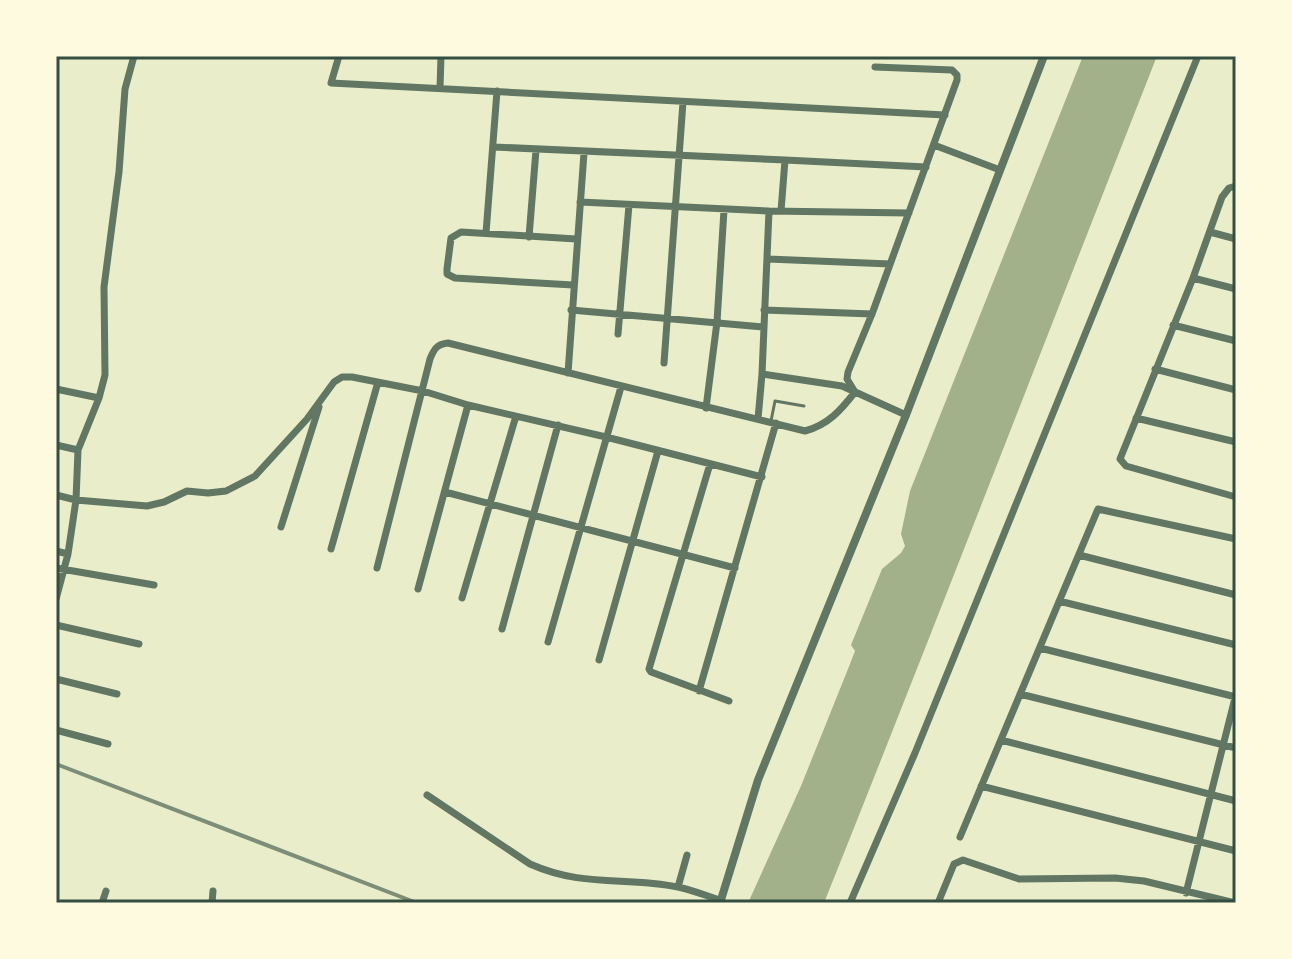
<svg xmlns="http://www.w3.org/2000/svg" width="1292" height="959" font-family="Commissioner,sans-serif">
<rect width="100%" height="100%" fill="#e9edc9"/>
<!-- water -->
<path fill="#a3b18a" d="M1083,56H1157C1046,338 937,621 824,903H748L801,786L850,664L855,651L851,645L882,569L901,553L905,546L901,534L910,491Z"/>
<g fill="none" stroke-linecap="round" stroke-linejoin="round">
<!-- service -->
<path stroke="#617663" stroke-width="3" d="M771,421L775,401L804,406"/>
<!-- minor -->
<path stroke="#617663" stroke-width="7" d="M339,56L331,83L945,115
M440,88L441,56
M934,145L1000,170
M494,147L785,160
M1236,186L1229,188L1222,197L1193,278L1120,459L1126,466L1236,497
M580,202L769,211L909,213
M769,211L762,374L842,386L906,415
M781,211L785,160L926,167
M1210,232L1236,239
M486,233L497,91
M529,237L536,150
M768,259L890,264
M1193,278L1236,289
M573,285L455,278L447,274V269L451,238L461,232L576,239
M571,310L763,327
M764,310L872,314
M1173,325L1236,341
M618,334L629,205
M664,363L683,102
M1155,369L1236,390
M568,373L584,153
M56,389L99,398
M706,408L717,322L724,210
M1136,418L1236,442
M758,419L762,374
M56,445L78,450
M710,464L649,669L651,672L729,701
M445,492L735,568
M56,495L76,500L147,506L164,502L187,491L208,493L226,491L255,476L307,419L334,382L342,377H352L423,391L468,405L606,437L762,477
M281,527L319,407
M331,549L378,382
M56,551L68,554
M1079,555L1236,595
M56,568L154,585
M377,568L430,359C434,349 437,344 448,343L805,431C828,425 841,410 855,392L847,379L848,372L872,314L957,80V75L952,70L875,67
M418,589L468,405
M462,598L516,416
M56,599L68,554L76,500L78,450L99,398L105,375L104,287L119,172L125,89L134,56
M1059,601L1236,645
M56,625L139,644
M502,629L558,425
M548,642L621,387
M1040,648L1236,697
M599,660L658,451
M56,679L117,694
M699,691L776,423
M1020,694L1236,748
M56,730L108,744
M1001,740L1236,801
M981,786L1236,851
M427,795L530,864C584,888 625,876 678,887C692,890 707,896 720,900
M960,837L1098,509L1236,539
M678,887L687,855
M1186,893L1236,694
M102,903L106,891
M212,903L213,891
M850,903L915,753L1198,56
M938,903L954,864L963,860L1019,879L1115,878L1144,881L1235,903"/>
<!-- tertiary -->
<path stroke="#617663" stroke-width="8" d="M720,903L758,780L906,415L1044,56"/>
<!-- rail -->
<path stroke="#7c8e77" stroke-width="4" d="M56,764L417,903"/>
</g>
<!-- border -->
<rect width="1292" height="959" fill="none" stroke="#fefae0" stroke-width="116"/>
<rect x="58" y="58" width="1176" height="843" fill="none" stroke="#344e41" stroke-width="3"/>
</svg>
